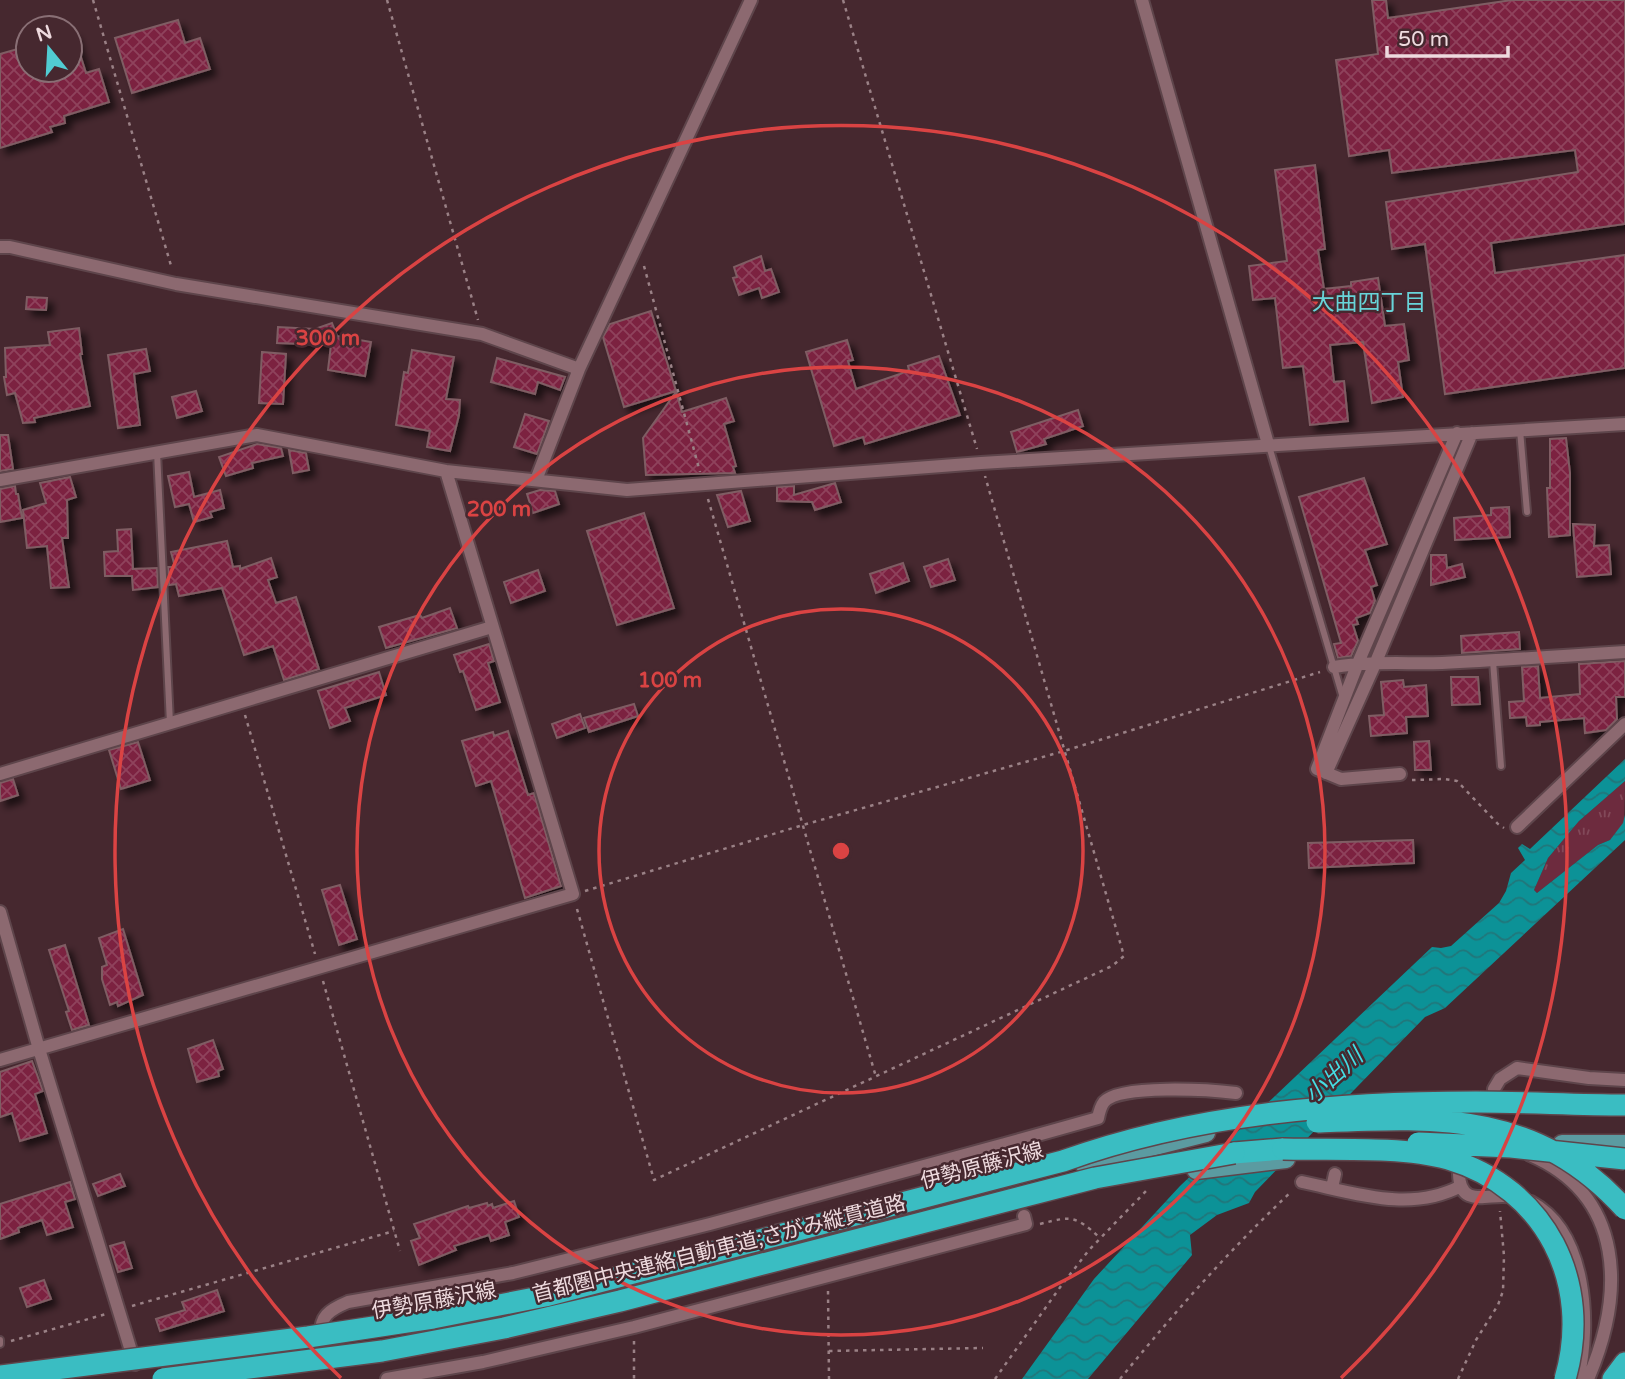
<svg xmlns="http://www.w3.org/2000/svg" width="1625" height="1379" font-family="'Varela Round','Noto Sans JP',sans-serif">
<defs>
<pattern id="grass-tufts" width="24" height="20" patternUnits="userSpaceOnUse" patternTransform="scale(1.75)"><rect width="24" height="20" fill="#6d2b3e"/><path d="M3 7l-1-3M5 7V3M7 7l1-3M15 17l-1-3M17 17v-4M19 17l1-3" fill="none" stroke="#824959"/></pattern>
<pattern id="water-waves" width="16" height="10" patternUnits="userSpaceOnUse" patternTransform="scale(1.75)"><rect width="16" height="10" fill="#0c9297"/><path d="M0 5q4-4 8 0t8 0" fill="none" stroke="#21767a"/></pattern>
<pattern id="building-cross-hatch" width="8" height="8" patternUnits="userSpaceOnUse" patternTransform="scale(1.75)"><rect width="8" height="8" fill="#7c2341"/><path d="M0 0l8 8M0 8l8-8" fill="none" stroke="#8f425c"/></pattern>
<filter id="shadow"><feDropShadow dx="6" dy="6" stdDeviation="3.5" flood-color="#0009"/></filter>
</defs>
<rect width="100%" height="100%" fill="#46282f"/>
<!-- grass -->
<path fill="url(#grass-tufts)" d="M1625,781L1624,823L1610,840L1598,845L1537,893L1534,890L1548,858L1579,821Z"/>
<!-- water -->
<path fill="url(#water-waves)" d="M1625,759V781L1579,821L1548,858L1534,890L1537,893L1598,845L1610,840L1623,823L1625,815V840L1445,1008L1425,1017L1255,1192L1249,1203L1217,1215L1190,1235L1192,1255L1088,1379H1022L1094,1279L1180,1186L1432,947L1441,948L1451,946L1499,903L1506,891L1511,873L1525,860L1518,848L1522,844L1530,849Z"/>
<!-- building -->
<path fill="url(#building-cross-hatch)" stroke="#7f5d64" stroke-width="2" filter="url(#shadow)" d="M1372,0H1386L1388,18L1512,0H1625V224L1491,243L1495,273L1625,255V368L1445,394L1425,244L1392,249L1386,202L1578,172L1575,150L1392,173L1389,150L1349,156L1336,60L1378,54Z
M178,20L185,43L200,38L210,69L132,93L115,38Z
M73,32L86,73L99,69L109,102L64,116L65,123L50,127L52,132L0,148V54L28,46V70H70V33Z
M1315,165L1325,249L1318,250L1324,289L1351,286V282L1378,278L1385,326L1404,324L1409,360L1398,362L1403,397L1372,403L1363,342L1330,345L1334,382L1344,381L1348,421L1310,425L1303,366L1283,368L1275,298L1253,300L1249,266L1287,261L1275,170Z
M761,256L765,271L771,269L779,292L762,298L759,288L739,295L733,278L737,277L734,267Z
M27,297L47,298L46,310L26,309Z
M651,311L676,391L624,407L603,337L610,324Z
M332,323L337,336L371,342L365,376L328,370L331,345L277,343L278,327L315,329Z
M79,328L82,354H80L90,406L34,418L35,422L23,423L15,393L7,395L4,377H6L5,348L50,345L48,332Z
M847,340L853,360L848,361L856,389L900,374L909,370L908,366L939,356L960,415L865,444L863,437L834,446L806,352Z
M146,349L150,371L134,374L140,425L118,428L108,355Z
M412,350L454,357L446,399L460,400L459,415L450,451L427,447L430,431L396,425L404,372L408,373Z
M262,352L286,354L283,404L259,403Z
M497,358L565,377L560,390L538,382L535,394L491,382Z
M196,391L202,411L177,418L172,397Z
M676,392L682,412L726,398L734,421L724,424L736,466L733,467L735,473L646,475L643,438Z
M1078,410L1083,426L1044,439L1046,444L1017,452L1011,432Z
M525,414L549,421L537,454L514,447Z
M0,435H8L13,469L0,471Z
M1566,438L1570,473V535L1549,537L1547,488H1550V439Z
M257,444L281,448L283,456L252,463L253,468L226,476L219,457Z
M289,450L306,453L309,470L293,473Z
M189,472L194,497L220,490L224,508L210,512L212,517L194,522L189,504L175,507L168,476Z
M70,477L76,497L67,500L68,538H62L69,587L51,588L47,546L27,548L23,510L46,503L40,483Z
M1364,478L1387,544L1365,550L1377,585L1371,587L1375,601L1370,613L1356,618L1358,624L1353,625L1358,641L1351,656L1338,658L1334,644L1341,643L1299,497Z
M835,483L841,502L815,510L812,502L777,501V487L794,486V495Z
M15,486L16,494H18L22,518L0,522V489Z
M540,490L555,491L559,504L533,513L527,494Z
M741,491L750,521L728,527L717,495Z
M1509,507L1510,537L1455,540L1454,518L1491,515V508Z
M644,513L674,608L617,625L587,531Z
M1573,524L1595,525L1594,546L1609,545L1611,574L1577,577Z
M131,529L133,569L157,568L158,587L133,590L132,576H105L104,552L118,551L117,530Z
M227,541L233,567L240,566V569L271,558L277,577L268,580L276,603L296,597L319,669L284,680L273,646L244,655L222,588L179,596L176,584L169,585L168,567H175L171,552Z
M1431,555H1446L1447,568L1462,564L1465,577L1431,585Z
M948,559L955,580L931,587L924,567Z
M903,563L909,581L876,593L870,574Z
M538,570L545,591L511,603L504,582Z
M450,608L457,628L386,648L379,627L420,615L422,618Z
M1519,632L1520,649L1462,653L1461,636Z
M489,644L494,661L488,663L500,702L476,710L463,671L460,672L454,655Z
M1625,661V697H1616L1617,719L1606,730L1585,733L1584,718L1540,722V725L1527,726L1526,717L1510,718L1509,702L1524,701L1522,667L1538,666L1540,698L1580,694L1579,664Z
M379,672L386,695L345,708L350,721L330,728L318,691Z
M1451,677H1478L1480,704L1452,705Z
M1403,680L1404,687L1426,685L1428,716L1406,717L1407,733L1371,736L1369,716L1384,715L1381,682Z
M634,704L638,716L589,732L584,718Z
M580,714L585,728L557,738L552,724Z
M508,731L528,795L534,793L561,886L525,898L491,781L476,786L462,741L493,732L494,736Z
M1429,741L1431,770H1415L1414,742Z
M138,742L150,780L121,789L109,750Z
M13,779L18,795L0,801V783Z
M1413,840L1414,863L1309,868L1308,843Z
M340,885L357,939L339,945L322,890Z
M123,929L143,995L118,1006L117,1002L110,1005L102,979V967L107,965L99,938Z
M65,945L89,1025L72,1030L66,1012L69,1011L49,950Z
M213,1040L223,1069L218,1071L219,1076L197,1082L188,1049Z
M32,1061L43,1091L35,1094L47,1133L20,1141L12,1113L0,1117V1072Z
M120,1174L125,1186L98,1196L93,1184Z
M70,1182L75,1199L65,1202L73,1227L47,1235L42,1220L18,1228L19,1232L0,1239V1204Z
M514,1201L519,1217L505,1222L509,1235L491,1241L489,1235L454,1246L456,1250L419,1265L411,1241L420,1238L414,1224L468,1206L469,1208L487,1203L488,1206L492,1204L493,1208Z
M124,1242L132,1268L118,1272L110,1246Z
M44,1280L51,1299L27,1307L20,1288Z
M217,1290L224,1311L160,1331L156,1319L185,1310L182,1302Z"/>
<g fill="none" stroke-linecap="round" stroke-linejoin="round">
<!-- lane casing -->
<g stroke="#5e454b" stroke-width="10">
<path id="lane" d="M1520,430L1527,512
M1269,446L1343,698
M157,452L170,723
M1493,661L1501,766
M0,1340V1344"/>
</g>
<!-- street casing -->
<g stroke="#5e454b" stroke-width="16">
<path id="street" d="M1142,0L1268,444
M0,247H10L176,284L482,334L579,369
M0,480L257,435L446,471L627,490L981,463L1625,424
M536,480L579,369L751,0
M1334,667C1369,661 1406,664 1442,663C1503,660 1564,656 1625,652
M1326,773L1375,664L1472,433
M0,774L492,627
M1400,774L1341,779L1317,769L1358,663L1457,433
M1517,827L1625,724
M0,912L39,1049L135,1364
M0,1060L573,894L446,471
M1494,1089L1500,1079L1517,1068L1589,1078L1625,1080
M1005,1144L1098,1118C1099,1113 1101,1106 1104,1102C1120,1084 1211,1090 1236,1093
M1530,1155C1625,1196 1625,1293 1588,1379
M1459,1174C1460,1211 1492,1191 1513,1197
M1302,1182C1355,1193 1410,1213 1461,1186
M1332,1188L1335,1174
M1531,1202C1587,1232 1591,1324 1578,1379
M321,1339C319,1316 329,1310 348,1302L513,1273L710,1224L1005,1144L1009,1156
M387,1379L483,1362L634,1327L1026,1224L1024,1216"/>
</g>
<!-- primary casing -->
<g stroke="#5e454b" stroke-width="21">
<path id="primary" d="M1562,1144H1625
M1084,1164L1206,1133
M1196,1170L1286,1159"/>
</g>
<!-- highway casing -->
<g stroke="#5e454b" stroke-width="24">
<path id="highway" d="M1234,1153L1283,1149
M1613,1379L1625,1363"/>
</g>
<!-- path -->
<path stroke="#9a8186" stroke-width="2.5" stroke-dasharray="3.5 5" stroke-linecap="butt" d="M93,0L172,269
M387,0L478,320
M843,0L977,449
M644,266L700,472
M708,499L876,1077
M245,715L315,954
M1412,780L1445,779L1457,781L1498,824L1504,828
M585,891L803,825L1064,751L1320,672
M577,909L654,1180L1112,966L1124,956L985,476
M323,981L400,1251
M1040,1224C1071,1216 1075,1215 1099,1237
M828,1291L829,1379
M132,1306L394,1231
M11,1341L106,1314
M634,1341V1379
M829,1351L983,1348
M995,1379L1061,1286L1089,1250L1148,1189
M1120,1379C1174,1313 1230,1249 1292,1191
M1458,1379L1476,1340L1498,1305L1503,1291L1504,1256L1500,1211"/>
<!-- lane -->
<use href="#lane" stroke="#8c6970" stroke-width="6"/>
<!-- street -->
<use href="#street" stroke="#8c6970" stroke-width="12"/>
<!-- primary -->
<use href="#primary" stroke="#5b9ba1" stroke-width="18"/>
<!-- highway -->
<use href="#highway" stroke="#3abdc2" stroke-width="21"/>
<!-- highway-bridge casing -->
<g stroke="#5e454b" stroke-width="24" stroke-linecap="butt">
<path id="highway-bridge" d="M1317,1122C1439,1117 1536,1111 1625,1209
M1418,1143L1511,1147L1625,1159
M1283,1149C1332,1150 1402,1146 1448,1159C1546,1188 1593,1283 1565,1379
M0,1376L308,1337L433,1318L545,1296L1063,1161C1194,1114 1337,1102 1476,1102C1526,1102 1575,1105 1625,1105
M163,1379L382,1351L504,1328L620,1301L1095,1178L1234,1153"/>
</g>
<!-- highway-bridge -->
<use href="#highway-bridge" stroke="#3abdc2" stroke-width="21"/>
</g>
<!-- distance rings -->
<g fill="none" stroke="#da4343" stroke-width="3.5">
<circle cx="841" cy="851" r="242"/>
<circle cx="841" cy="851" r="484"/>
<path d="M341 1378A726 726 0 1 1 1341 1378"/>
</g>
<g text-anchor="middle" dominant-baseline="central" stroke-width="5" stroke-linejoin="round" paint-order="stroke">
<!-- street labels -->
<g font-size="21" fill="#eedade" stroke="#46282f">
<text transform="translate(982 1166) rotate(-15)">伊勢原藤沢線</text>
<text transform="translate(719 1249) rotate(-14)">首都圏中央連絡自動車道;さがみ縦貫道路</text>
<text transform="translate(434 1301) rotate(-10)">伊勢原藤沢線</text>
</g>
<!-- neighbourhood labels -->
<g font-size="23" fill="#68d4d9" stroke="#46282f">
<text x="1369" y="303">大曲四丁目</text>
</g>
<!-- water labels -->
<g font-size="23" font-style="italic" fill="#45dde3" stroke="#46282f">
<text transform="translate(1334 1076) rotate(-42)">小出川</text>
</g>
</g>
<circle cx="841" cy="851" r="10" fill="#da4343" stroke="#46282f" stroke-width="3.5"/>
<g font-size="21" text-anchor="middle" font-weight="bold" fill="#da4343" stroke="#46282f" stroke-width="5" stroke-linejoin="round" paint-order="stroke">
<text x="328" y="345">300 m</text>
<text x="499" y="516">200 m</text>
<text x="670" y="687">100 m</text>
</g>
<!-- north arrow -->
<g transform="translate(49 49) rotate(342)"><circle r="33" fill="#46282f" stroke="#896f75" stroke-width="2"/>
<path d="M0-5L12 26L0 18L-12 26Z" fill="#51ccd2"/>
<text y="-10" font-size="19" font-weight="bold" text-anchor="middle" fill="#eedade">N</text>
</g>
<!-- scale -->
<path d="M1387 46v10h121v-10" fill="none" stroke="#eedade" stroke-width="3.5"/>
<text x="1398" y="46" font-size="21" fill="#eedade" stroke="#46282f" stroke-width="5" paint-order="stroke">50 m</text>
</svg>
